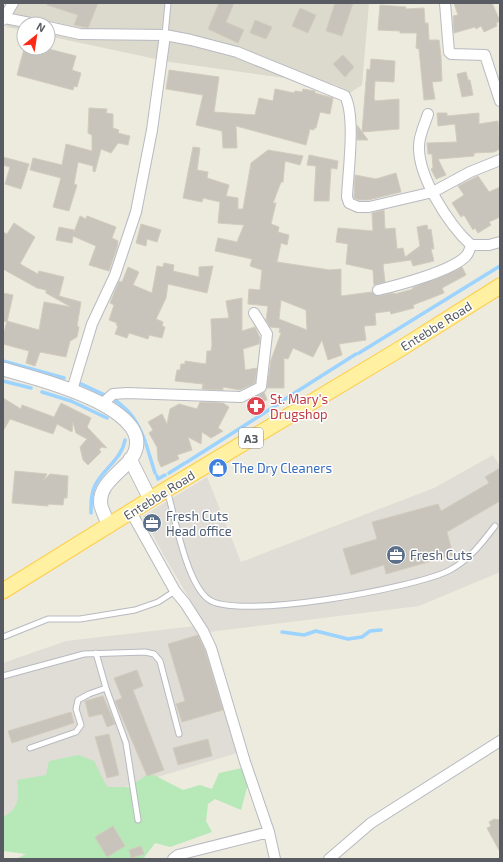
<svg xmlns="http://www.w3.org/2000/svg" width="503" height="862" font-family="'Exo 2',sans-serif">
<rect width="100%" height="100%" fill="#edeade"/>
<!-- industrial -->
<path fill="#e0ddd6" d="M493,455L500,466V572L419,606L209,632L163,554L143,516L207,477L241,562L434,488Z
M195,626L200,634L237,753L42,812L3,821V663L66,641Z"/>
<!-- education -->
<path fill="#dcd9cd" d="M19,3H369L362,85L348,94L336,85L170,62L48,36V24H24V30L6,27Z"/>
<!-- green -->
<path fill="#b7e8b8" d="M79,755L94,761L107,787H129L150,773L183,790L200,785L212,789L219,773L242,768L249,780L241,810L215,799L208,804L206,821L212,832L170,847L155,843L143,859H16L26,854L3,851V817C20,808 19,797 17,780L46,775L49,761Z"/>
<g fill="none" stroke-linecap="round" stroke-linejoin="round">
<!-- stream -->
<path stroke="#9cd3ff" stroke-width="3.5" d="M359,353L500,266
M3,361L64,378
M3,381L31,388
M77,382L107,396
M42,392L71,401L107,418
M285,399L356,354
M115,400C132,413 137,421 145,441
M146,444L155,473
M187,462L283,401
M169,473L185,463
M157,476L158,479L165,475
M91,513C91,502 91,491 97,482C105,468 122,458 125,440
M282,632L304,635L316,631L348,639L362,637L370,631L381,630"/>
</g>
<!-- building -->
<path fill="#c8c4bc" stroke="#d2ccbc" fill-rule="evenodd" d="M48,3H98L88,28L74,25L78,15L47,5Z
M219,3H234L226,22L244,30L238,43L208,29Z
M335,3H353L342,36L326,31Z
M454,3H492L500,21L496,23L497,26L484,32L481,26L476,29L475,27L454,33L453,16L458,15Z
M380,5L406,7V9L424,8L425,23H428L429,40H439L441,56L442,81L432,82L435,99L424,100L419,49L416,48L417,33H400V31L378,30Z
M300,8L316,15L308,33L292,26Z
M255,20L272,27L266,39L250,33Z
M27,48H45L76,56L72,70L81,73L77,87L74,86L73,90L17,75L24,49L26,50Z
M343,55L354,67L345,77L333,64Z
M371,59L395,61L394,82L375,81L374,98L375,101L399,99V129L362,132L367,69L370,70Z
M169,70L219,77L214,112L255,115L259,98L273,101L275,89L294,93L295,91L302,92L303,89L315,91V93L333,98L330,114L320,112L316,128H314V130L310,129L306,145L236,126L237,148H223L222,131L196,125L203,95L166,89Z
M466,72L468,80H470L473,95L462,97L457,74Z
M89,108L107,109L106,113L113,114V128L119,130L118,133L130,136L128,145L118,143L111,153L101,149L95,172L93,171V166L78,162L74,184L77,185L69,211L53,207L61,178L30,170L33,158L62,165L66,144L92,151V135L88,133Z
M437,113H447V116L479,113V124L498,121L500,149L494,152L474,153V156L438,159L446,175L436,179L431,169L433,168L432,154H428L427,143L457,142L455,124L438,126Z
M357,125L368,140H357Z
M193,147L200,148L197,170L208,172L207,178L229,185L226,196L238,198V209H243L251,163L268,150L303,156L300,165L285,161L283,182H281L273,203H276L271,224L279,227L278,232L289,235L287,245L281,243L277,262L330,270L341,269V296L372,292L377,296L394,293L395,294L413,289L412,288L462,267L466,275L442,288L444,293L413,305L414,308L391,314L390,311L375,313L376,325L364,326L366,340L339,344L342,355L328,360L322,340L313,357L293,348L288,359L284,358V388H267L271,360L281,333L279,332L280,328L270,327L266,320L268,306L248,304L249,289L260,290L262,270L250,266L252,259L215,251L218,238L237,242L244,225L218,223L220,202L203,198L202,202L183,198ZM281,300L306,310L307,330L279,319Z
M309,155L338,161L337,169L331,168L329,201H314L316,166L307,165Z
M3,157L29,164L21,189L5,184L10,167L3,165Z
M396,173L401,192L368,200H359L354,198L355,175L376,179Z
M478,176L489,192L500,187V217L489,222L491,225L478,233L475,228L473,230L464,215L461,217L452,203L464,195L458,186Z
M384,210L385,229L395,228L397,249L403,248L405,257L420,246L417,227L427,225L428,230L431,229L434,249H431L434,261L413,266L411,260L383,264L385,282L374,285L373,270L346,264L348,244L336,242L338,228L373,231L372,213Z
M80,216L86,219L87,216L116,227L112,238L118,241L117,248L109,271L89,265L96,246L73,236L72,243L56,240L59,227L74,230V232Z
M14,223L35,237L20,264L38,274L39,271L64,277L59,296L81,302L77,326L79,327L77,337L70,341L66,357L40,352L35,366L26,363L29,351L3,344V336L7,321L39,330L44,302L71,307L46,293V290L37,288L3,269V232L7,234Z
M141,224L161,230L157,242L147,239L146,246L136,243Z
M164,263L174,265L173,271L199,277V267L213,266L207,293L168,284L166,298L156,319L163,322L162,326L165,327L162,338L149,335L148,339L129,333L127,338L115,334L118,326L116,325L117,323L109,320L114,305L110,303L119,281L122,282L128,267L139,272L133,285L152,293L157,266L163,267Z
M3,293L13,295L7,322L3,321Z
M242,298V331L255,327L260,338L259,344L243,349L245,370L257,368L255,383L240,390L223,387V390L202,389L203,384L175,381L177,370H180L181,364H185V361L206,364L207,351H211L212,345L211,319L229,318L226,301Z
M264,392L267,400L255,404L253,398Z
M3,398L21,409L22,405L54,417L61,403L91,418L87,427L107,448L102,447L99,449L101,452L88,465L83,460L80,447L87,439L76,433L73,422L72,432L57,424L53,434L10,419L3,431Z
M200,402L223,403L229,407L218,428L223,431L211,438L202,432L201,444L188,437L192,450L177,455L179,459L161,467L158,460L157,447L149,433L153,430L148,422L162,414L167,424L170,409L179,404L197,409Z
M500,468V501L447,532L453,555L386,574L384,565L351,575L343,549L377,539L372,522L438,504L441,511L489,483L485,477Z
M15,471L47,474L43,481L50,474L68,476L67,498H64L63,505L48,504V506L12,503Z
M198,635L205,650L223,710L182,722L176,704L185,701L168,644Z
M137,670L143,686L133,690L164,770L147,776L115,701L122,698L114,678Z
M103,696L115,724L107,727L102,714L89,717L85,701Z
M71,712L74,723L12,743L8,731Z
M109,734L119,775L107,778L95,737Z
M208,739L212,756L178,765L173,748Z
M494,819L500,820V852L487,828L491,826L489,822Z
M113,826L125,846L107,857L95,837Z
M141,846L144,854L131,858L129,850Z"/>
<g fill="none" stroke-linecap="round" stroke-linejoin="round">
<!-- lane casing -->
<g stroke="#b7bac0" stroke-width="7">
<path id="lane" d="M165,35L168,3
M167,490C175,517 186,582 208,599C236,621 416,588 450,570C469,560 482,543 495,526
M3,637L48,619H80L135,610L158,602L175,591
M96,653L106,688L126,743L138,820
M3,676L84,654L145,652L154,654L160,661L179,734
M30,748L76,732L81,725L76,709L78,700L89,694L106,688"/>
</g>
<!-- street casing -->
<g stroke="#b7bac0" stroke-width="12">
<path id="street" d="M445,3L449,52L451,54L485,55L500,101
M5,18L35,24
M3,20L13,3
M48,27L80,34L165,35L191,40L237,52L345,96C356,117 348,172 347,197L349,203L358,207H369L433,192L470,172L500,160
M428,114C425,124 419,135 419,146C418,177 449,225 471,245H489L500,242
M378,290C399,285 452,271 466,256C469,253 470,248 471,245
M72,390L92,324L115,275L136,212L152,130L165,35
M102,404L113,394L127,393L241,397L261,387L267,334L254,313
M131,512L175,591L185,603L203,631L211,648L245,762L269,832L275,859
M173,859L178,855L269,832
M329,859L371,823L500,741"/>
</g>
<!-- secondary casing -->
<g stroke="#b8bcc3" stroke-width="15">
<path id="secondary" d="M3,369C31,377 166,409 131,459C120,473 97,485 101,506C103,512 106,519 109,526
M130,459L150,499"/>
</g>
<!-- primary casing -->
<g stroke="#ffcd45" stroke-width="17">
<path id="primary" d="M3,591L167,489L400,349L500,286"/>
</g>
<!-- lane -->
<use href="#lane" stroke="#fff" stroke-width="5"/>
<!-- street -->
<use href="#street" stroke="#fff" stroke-width="10"/>
<!-- secondary -->
<use href="#secondary" stroke="#fff" stroke-width="13"/>
<!-- primary -->
<use href="#primary" stroke="#fff1a1" stroke-width="15"/>
</g>
<!-- icons -->
<defs>
<g id="pharmacy-disc" transform="scale(1)"><circle r="9.5" fill="#e0444e" stroke="#fff"/><path d="M-2-6h4v4h4v4h-4v4h-4v-4h-4v-4h4Z" fill="#fff"/></g>
<g id="shop-disc" transform="scale(1)"><circle r="9.5" fill="#3f7fe0" stroke="#fff"/><path d="M-5-2.5h2.3a2.7 3.5 0 0 1 5.4 0H5L5.5 6h-11ZM-1.5-2.5h3a1.5 2.3 0 0 0-3 0Z" fill="#fff"/></g>
<g id="office-disc" transform="scale(1)"><circle r="9.5" fill="#5c6f8a" stroke="#fff"/><path d="M-6-3h4V-5.5h4V-3h4V5H-6ZM-1-4.5V-3h2v-1.5ZM-6 0V1H6V0Z" fill="#fff"/></g>
</defs>
<g fill-rule="evenodd">
<use href="#pharmacy-disc" x="256" y="406"/>
<use href="#shop-disc" x="218" y="468"/>
<use href="#office-disc" x="152" y="523"/>
<use href="#office-disc" x="396" y="555"/>
</g>
<g text-anchor="middle" dominant-baseline="central" stroke-width="3" stroke-linejoin="round" paint-order="stroke">
<!-- shield labels -->
<rect fill="#fff" stroke="#8a8d91" stroke-width="1" x="239" y="428" width="24" height="20" rx="3"/>
<g font-size="12" font-weight="bold" fill="#585c62">
<text x="251" y="438">A3</text>
</g>
<!-- street labels -->
<g font-size="13" fill="#585c62" stroke="#fff">
<text transform="translate(436 326) rotate(-32)">Entebbe Road</text>
<text transform="translate(159 495) rotate(-32)">Entebbe Road</text>
</g>
<!-- health labels -->
<g font-size="13" fill="#be3a42" stroke="#fff" text-anchor="start">
<text x="270" y="399">St. Mary's<tspan x="270" dy="15">Drugshop</tspan></text>
</g>
<!-- shop labels -->
<g font-size="13" fill="#366cbe" stroke="#fff" text-anchor="start">
<text x="232" y="468">The Dry Cleaners</text>
</g>
<!-- service labels -->
<g font-size="13" fill="#4e5e75" stroke="#fff" text-anchor="start">
<text x="166" y="516">Fresh Cuts<tspan x="166" dy="15">Head office</tspan></text>
<text x="410" y="555">Fresh Cuts</text>
</g>
</g>
<!-- border -->
<rect width="503" height="862" fill="none" stroke="#585c62" stroke-width="8"/>
<!-- north arrow -->
<g transform="translate(36 36) rotate(30)"><circle r="19" fill="#ffffff" stroke="#bcbec0"/>
<path d="M0-3L7 15L0 10L-7 15Z" fill="#fb2a16"/>
<text y="-6" font-size="11" font-weight="bold" text-anchor="middle" fill="#585c62">N</text>
</g>
</svg>
